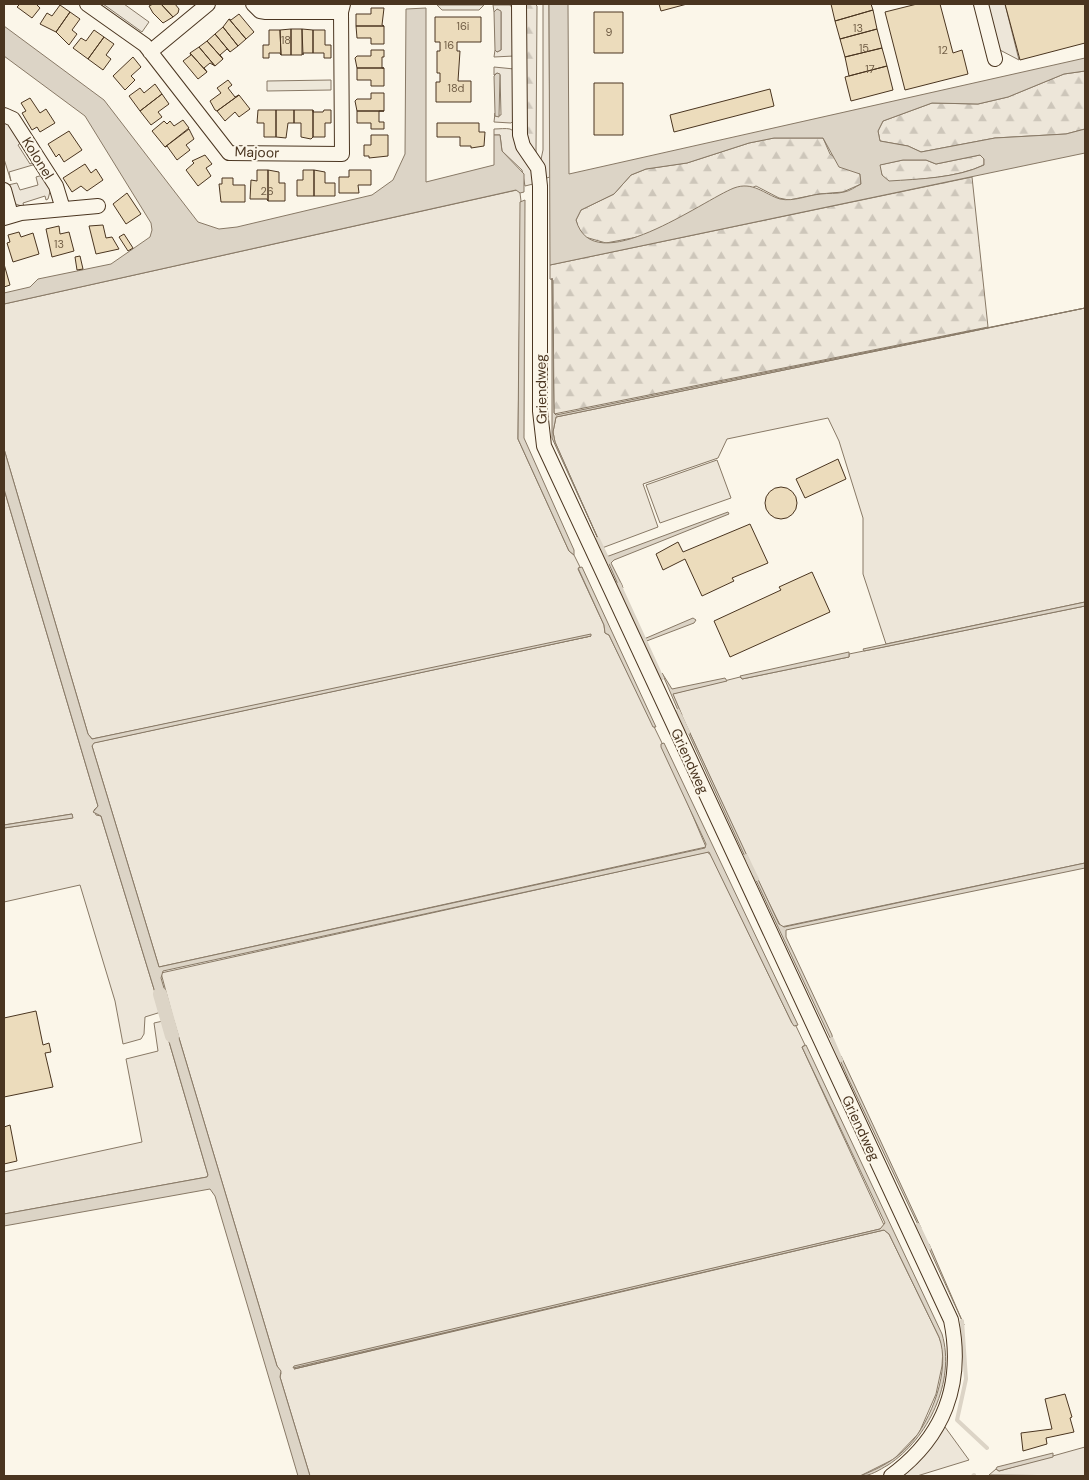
<svg xmlns="http://www.w3.org/2000/svg" width="1089" height="1480" font-family="'DM Sans',sans-serif">
<defs>
<pattern id="forest-firs" width="22" height="20" patternUnits="userSpaceOnUse" patternTransform="scale(1.25)"><rect width="22" height="20" fill="#ede6d9"/><path d="M5 1l3.5 6h-7zM16 11l3.5 6h-7z" fill="#cdc6ba"/></pattern>
</defs>
<rect width="100%" height="100%" fill="#fbf6e9"/>
<!-- grass -->
<path fill="#ede6d9" stroke="#887966" d="M103,4H124L149,22L142,32Z
M543,4H549L550,177L543,179L540,164L543,150Z
M987,4H1005L1019,60L998,49Z
M493,5H510L513,9L514,56L494,57L495,50L497,52L501,50V12L497,9L494,12Z
M494,67L514,69V120L511,123L494,122L495,113V116L501,115L500,75L497,73L494,75Z
M4,121L8,122L22,142L18,145L30,164L34,162L36,164L9,172L11,181L4,159Z
M494,129C499,129 506,128 510,129C521,133 535,173 537,183L525,186L522,170L502,151L500,135H494Z
M43,175L51,188L48,199L46,200L45,196L23,203L24,207L13,203L8,185L17,183L20,190L38,185L36,177Z
M517,190L520,193L521,201L518,439L569,551L574,555L580,567L578,569L604,625L605,633L609,635L662,743L706,847L159,967L92,746L93,743L591,636L92,739L88,734L4,449V304Z
M1085,308V602L886,644L863,574V518L839,441L828,418L727,439L718,458L643,484L658,527L602,548L555,442L553,432L556,417Z
M717,460L731,498L660,523L646,485Z
M4,489L98,806L94,810L96,815L101,816L161,1012L145,1017L144,1034L141,1039L123,1044L115,1001L80,885L4,902V828L72,818V814L4,825Z
M1085,606V863L781,927L755,875L672,694L740,677L742,679L839,659L849,657V654Z
M707,852L711,855L792,1023L796,1026L805,1045L802,1047L884,1225L880,1229L294,1369L884,1230L889,1234L939,1337L943,1348L942,1366L936,1394L919,1433L894,1459L860,1476H310L280,1377L281,1373L277,1366L173,1018L161,973Z
M163,1021L208,1175L207,1177L4,1214V1172L142,1142L126,1059L158,1051L154,1023Z
M941,1427H945L969,1460L917,1476H896Z
M1085,1447V1476L989,1475L996,1469L999,1471Z"/>
<!-- forest -->
<path fill="url(#forest-firs)" stroke="#887966" d="M525,4H535L537,6L536,153L526,144Z
M1085,71V129L1066,134L995,138L921,152L908,146L880,141L878,131L883,121L932,103L978,104L1008,97L1064,74Z
M774,138H823L830,154L860,174L861,184L843,192L819,194L789,200L779,198L756,186L643,236L606,243L585,237L579,231L576,220L581,210L614,194L631,175L646,169L687,163L749,143Z
M980,155L984,159V165C956,178 920,179 889,182L882,175L879,165L903,160H926L936,164Z
M972,177L988,327L554,414L553,280L550,279V265Z"/>
<!-- parking -->
<path fill="#ede7d9" stroke="#887966" d="M437,5H484L479,10H442Z
M331,80V90L267,91V81Z"/>
<!-- water -->
<path fill="#dcd4c6" stroke="#887966" fill-rule="evenodd" d="M549,4H568L569,174L1085,58V71L1064,74L1008,97L978,104L932,103L883,121L878,131L880,141L908,146L921,152L995,138L1066,134L1085,129V153L550,265ZM774,138H823L839,167L860,174L861,184C855,187 850,191 844,192C837,194 828,193 821,194C808,195 794,202 780,199C764,194 753,181 734,188C703,200 593,282 576,220L581,210L614,194L631,175L646,169L687,163L749,143ZM980,155L984,159V165C957,178 919,179 889,181L882,175L880,165L903,160H926L936,164Z
M426,8V182L494,165V135H500L502,151L524,174V192L520,193L516,190L4,304V293L30,287L38,279L111,264L150,237L152,230L151,223L85,116L4,56V26L104,100L198,222L219,229L237,227L372,195L393,180L405,154L406,9Z
M497,9L501,11V50L497,52L495,50L494,12Z
M497,73L500,74L499,117L495,116V113L494,76Z
M525,200L524,438L574,550V555L569,551L518,439L520,202Z
M552,278L554,413L556,415L1085,308L556,417L553,432L555,442L600,543L552,438Z
M4,449L88,734L92,739L591,634V636L94,743L92,746L159,967L705,848L706,844L661,747V744L664,743L798,1025L794,1026L792,1023L709,852L163,971L161,978L170,1008L161,1012L101,816L93,812L98,806L4,489Z
M728,512L729,514L614,560L611,563L622,585L623,588L620,589L606,557Z
M582,567L656,727H653L609,635L605,633L604,625L578,568Z
M1085,602V606L864,651L863,649Z
M693,618L696,620L694,623L644,642V639Z
M849,652V657L839,659L742,679L740,676Z
M662,673L672,689L725,678L727,681L673,694L682,715H680Z
M686,728L689,731L749,860L747,861Z
M72,814L73,818L4,828V825Z
M1085,863V868L786,930V937L832,1035L833,1044L754,876L756,875L779,924L784,927Z
M173,1018L277,1366L281,1371L280,1377L310,1476H298L215,1196L210,1189L4,1226V1214L207,1177L208,1175L163,1021Z
M806,1045L942,1334C956,1381 928,1439 888,1465C879,1470 871,1476 860,1476C878,1469 896,1460 909,1445C932,1420 951,1369 939,1337L889,1234L884,1230L293,1368L294,1366L880,1229L885,1223L802,1047Z
M841,1056L921,1228L920,1229L848,1078L840,1060Z
M927,1244H929L964,1325Z
M1053,1453V1457L999,1471L996,1469L997,1467Z"/>
<g fill="none" stroke-linecap="round" stroke-linejoin="round">
<!-- stream -->
<path stroke="#dcd4c6" stroke-width="4" d="M598,539L609,562
M619,584L662,678
M678,711L688,732
M746,856L757,879
M832,1039L841,1060
M918,1225L929,1248
M962,1321L966,1379L957,1420L987,1448
M973,1476L974,1475"/>
<!-- canal -->
<path stroke="#dcd4c6" stroke-width="14" d="M160,994L172,1036"/>
</g>
<!-- building -->
<path fill="#ecdcbc" stroke="#4a3520" d="M20,4H36L40,8L32,18L17,7Z
M153,4H161L173,17L163,23L153,13L149,6Z
M161,4H175L179,9L178,13L173,17Z
M659,4H687L661,11Z
M831,4H871L873,10L835,21Z
M917,4H940L953,53L962,50L968,74L905,90L885,12Z
M1005,4H1085V43L1020,60Z
M60,5L70,12L56,32L40,24L47,13L52,16Z
M371,8H384L382,25L384,26H356V14H371Z
M873,10L877,29L840,39L835,21Z
M70,12L80,19L72,30L77,34L69,45L56,32Z
M594,12H623V53H594Z
M239,14L254,32L246,39L229,19L231,20Z
M435,17H481V42H457V51H460L458,81H471V102H436V82H440V73H437V51H440V42H435Z
M229,19L246,39L238,46L223,27Z
M356,26H384V44H371V38H357Z
M223,27L238,46L230,52L215,34Z
M291,29H302V55H291Z
M291,29V55H281L280,30Z
M302,29L313,30V53H303V55Z
M877,29L882,48L845,57L840,39Z
M94,30L104,37L88,59L73,48L81,38L86,41Z
M269,30H280L281,55L280,53H269V58H263V45H269Z
M313,30H325V45H331V58H324V53H313Z
M215,34L230,52L227,49L220,55L223,59L207,41Z
M104,37L114,44L106,55L111,59L103,70L88,59Z
M207,41L223,59L215,66L199,47Z
M199,47L215,66L210,63L204,68L207,72L190,53Z
M882,48L887,66L849,76L845,57Z
M371,50H384V57H382V68H384H357L355,58L357,56H371Z
M190,53L207,72L198,79L183,61L191,55Z
M133,57L141,67L131,76L135,80L125,90L113,76Z
M887,66L893,90L851,101L845,77Z
M357,68H384V86H371V80H357Z
M228,80L232,85L228,88L235,97L239,95L217,111L215,110L210,101L221,93L217,88Z
M594,83H623V135H594Z
M155,84L162,94L140,111L129,96L140,88L144,93Z
M770,89L774,106L674,132L670,115Z
M371,93H384V111H357L355,101L357,99H371Z
M162,94L169,104L158,112L162,117L151,125L140,111Z
M239,95L250,109L239,117L235,112L225,121L217,111Z
M30,98L40,113L46,109L55,123L40,132L37,127L32,130L22,113L26,111L21,103Z
M258,110H276V137H264V123H257Z
M276,110H294V123H288L286,138L276,137Z
M294,110H313V137L311,139L301,137V123H294Z
M313,110V112H323L324,110H331V123H325V137H313Z
M357,111H384H379V122H384V129H371V123H357Z
M183,120L189,128L165,147L152,131L164,121L167,124L170,121L174,126Z
M437,123H479V132H485L484,146L471,148V146H460V137H437Z
M189,129L194,139L186,145L190,150L177,160L167,146L165,147Z
M69,131L82,150L64,162L59,154L56,157L48,144Z
M371,135H388V156L369,158V156H364V145H371Z
M205,155L212,164L206,168L211,176L198,186L186,170L194,163L192,161Z
M85,164L91,173L96,169L103,180L87,191L81,186L72,192L63,178Z
M257,170H268V201L267,199H250L251,180L257,181Z
M268,170L279,172V183H285V201H268Z
M303,170H314V196H297V180H303Z
M314,170L325,172V183H335V196H314Z
M349,170H371V185H358L359,193H339V177H349Z
M222,178H233V185H245V202H221L219,184H222Z
M127,193L141,214L126,224L113,204Z
M103,225L106,238L112,237L119,249L96,254L89,226Z
M59,226L60,234L69,232L74,251L52,257L46,229Z
M19,232L21,237L33,233L39,254L13,262L7,243L10,242L8,235Z
M124,234L133,248L128,251L119,237Z
M80,256L83,269L77,270L75,257Z
M4,264L10,285L4,287Z
M838,459L846,479L805,498L796,479Z
M765 503a16 16 0 1 1 32 0a16 16 0 1 1-32 0Z
M750,524L768,563L732,578L734,581L702,596L685,559L663,570L656,554L678,542L683,552Z
M812,572L830,612L730,657L714,621L781,590L779,587Z
M36,1011L43,1045L49,1043L51,1052L45,1053L53,1087L4,1097V1018Z
M10,1125L17,1161L4,1164V1127Z
M1065,1394L1072,1417L1070,1418L1074,1432L1046,1438L1047,1444L1023,1451L1021,1433L1052,1429L1045,1399Z"/>
<g fill="none" stroke-linecap="round" stroke-linejoin="round">
<!-- minor casing -->
<g stroke="#4a3520" stroke-width="16">
<path id="minor" d="M87,4L145,45L229,153L342,154L341,12L343,4
M253,4L260,11L266,12H341
M519,4L520,135L523,146L538,168L540,186V411L544,446L951,1320C964,1384 944,1437 891,1476
M981,4L995,59
M150,52L208,4
M4,115L13,119L56,186L63,209
M4,190L11,215
M4,218L21,213L98,206"/>
</g>
<!-- minor -->
<use href="#minor" stroke="#fbf6e9" stroke-width="14"/>
</g>
<g text-anchor="middle" dominant-baseline="central" stroke-width="4" stroke-linejoin="round" paint-order="stroke">
<!-- number labels -->
<g font-size="11" fill="#725f47">
<text x="463" y="26">16i</text>
<text x="858" y="28">13</text>
<text x="609" y="32">9</text>
<text x="286" y="40">18</text>
<text x="449" y="45">16</text>
<text x="864" y="48">15</text>
<text x="943" y="50">12</text>
<text x="870" y="69">17</text>
<text x="456" y="88">18d</text>
<text x="267" y="191">26</text>
<text x="59" y="244">13</text>
</g>
<!-- street labels -->
<g font-size="14" fill="#4a3520" stroke="#fbf6e9">
<text transform="translate(257 152) rotate(2)">Majoor</text>
<text transform="translate(38 158) rotate(58)">Kolonel</text>
<text transform="translate(541 389) rotate(-91)">Griendweg</text>
<text transform="translate(690 761) rotate(65)">Griendweg</text>
<text transform="translate(861 1128) rotate(65)">Griendweg</text>
</g>
</g>
<!-- border -->
<rect width="1089" height="1480" fill="none" stroke="#4a3520" stroke-width="10"/>
</svg>
